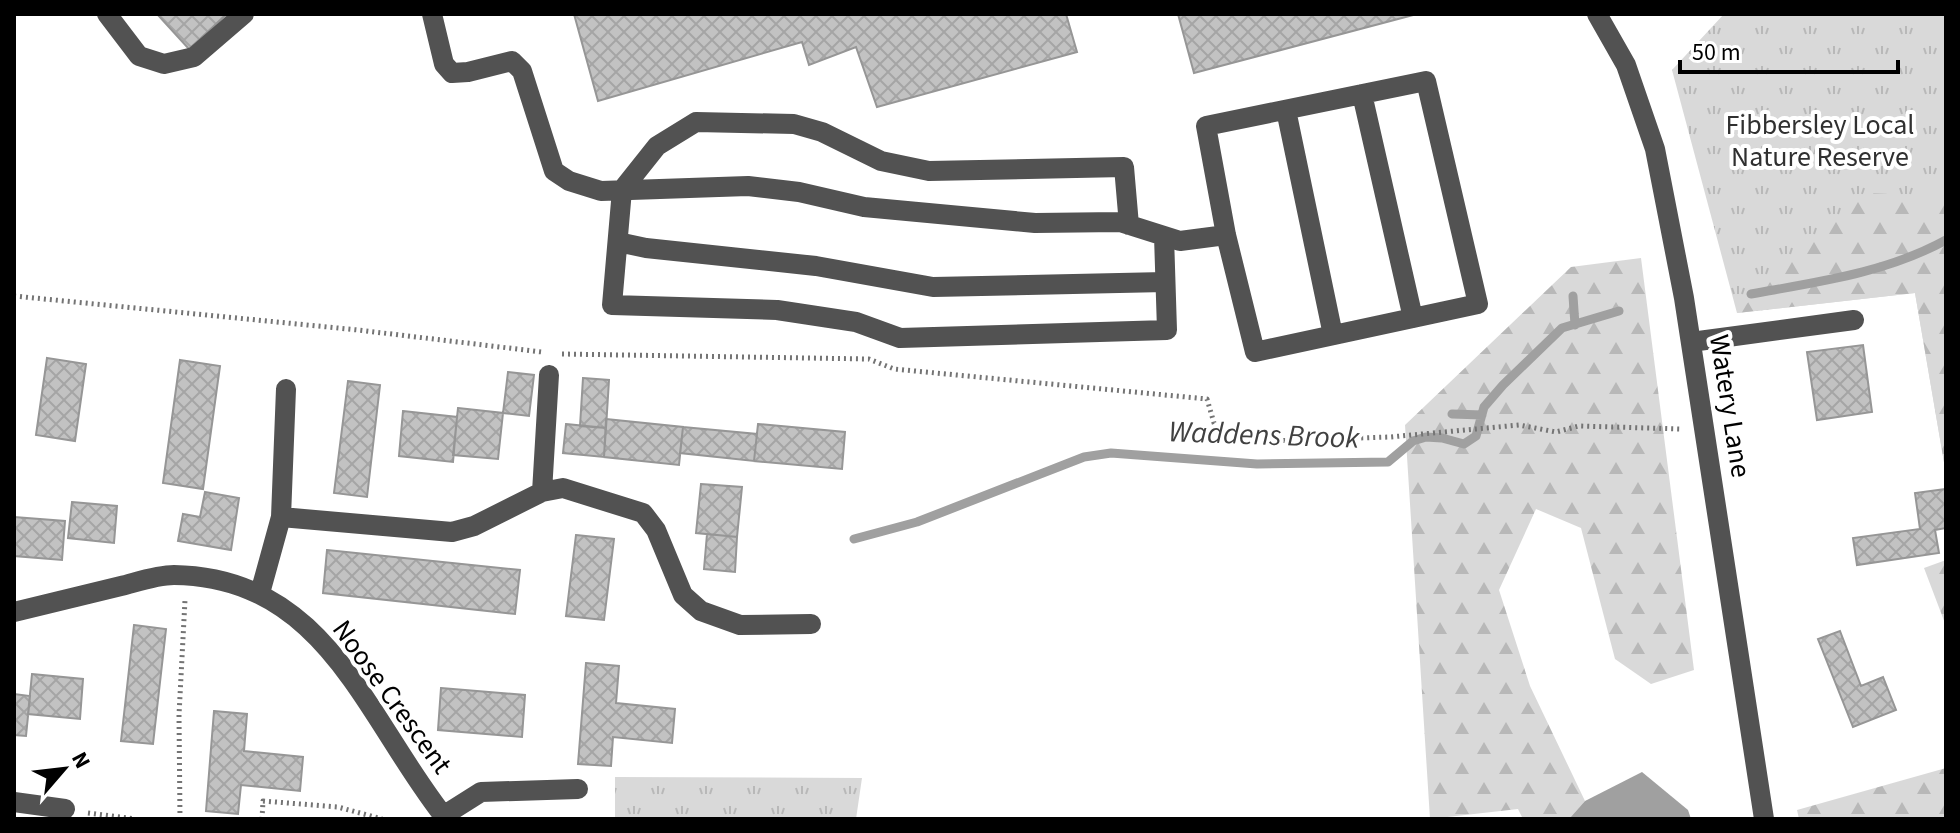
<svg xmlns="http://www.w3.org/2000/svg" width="1960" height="833" font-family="'Source Sans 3',sans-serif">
<defs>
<pattern id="grass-tufts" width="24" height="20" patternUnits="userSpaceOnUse" patternTransform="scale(2)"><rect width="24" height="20" fill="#d9d9d9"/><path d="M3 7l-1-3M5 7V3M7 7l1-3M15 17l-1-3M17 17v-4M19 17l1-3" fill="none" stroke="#b8b8b8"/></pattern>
<pattern id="forest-firs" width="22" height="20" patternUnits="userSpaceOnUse" patternTransform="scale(2)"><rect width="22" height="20" fill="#d9d9d9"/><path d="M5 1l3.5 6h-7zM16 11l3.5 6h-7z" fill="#b8b8b8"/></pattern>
<pattern id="building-cross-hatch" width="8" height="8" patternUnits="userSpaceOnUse" patternTransform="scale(2)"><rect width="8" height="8" fill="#c2c2c2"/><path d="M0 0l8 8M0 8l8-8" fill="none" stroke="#a5a5a5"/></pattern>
</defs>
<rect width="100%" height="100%" fill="#fff"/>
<!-- grass -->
<path fill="url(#grass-tufts)" d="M1724,14H1946V474L1915,293L1737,313L1672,70Z
M615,777L862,778L856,819H615Z"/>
<!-- forest -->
<path fill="url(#forest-firs)" d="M1864,193L1946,196V474L1915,293L1737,313Z
M1641,258L1694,670L1651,684L1615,659L1581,528L1536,509L1499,590L1530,686L1585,801L1569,819H1523L1518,809L1430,819L1405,425L1571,267Z
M1946,560V626L1924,568Z
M1946,768V819H1799L1797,810Z"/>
<!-- water -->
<path fill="#a0a0a0" d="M1642,772L1688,810L1691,819H1569L1585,801Z"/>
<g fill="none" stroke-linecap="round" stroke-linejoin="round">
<!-- stream -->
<path stroke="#a0a0a0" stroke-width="9" d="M1751,294C1817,282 1886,273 1946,240
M1573,296L1575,325
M1452,414L1482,415
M854,539L917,522L1084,457L1111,453L1257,464L1388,462L1413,441L1426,437L1442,438L1464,444L1476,436L1484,407L1503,385L1562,328L1619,311"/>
</g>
<!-- building -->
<path fill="url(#building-cross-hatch)" stroke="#969696" stroke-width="2" d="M157,14H227L189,49Z
M574,14H1066L1077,52L877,107L856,47L809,65L802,42L598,101Z
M1178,14H1417L1194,73Z
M1863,345L1872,412L1817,420L1807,352Z
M47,358L86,364L75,441L36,435Z
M180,360L220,366L203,489L163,483Z
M508,372L534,375L529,416L503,413Z
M583,378L609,380L606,428L580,426Z
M348,381L380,385L367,497L334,493Z
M458,408L503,413L498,459L453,455Z
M403,411L457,417L453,462L399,456Z
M606,419L683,427L679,465L604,457Z
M566,424L606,428L604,457L563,453Z
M758,424L845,432L842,469L754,461Z
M683,427L757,434L754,461L680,453Z
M701,484L742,487L737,537L696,533Z
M1946,489V528L1935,530L1939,553L1857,565L1853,538L1920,529L1915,493Z
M205,492L239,498L231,550L178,541L183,514L200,517Z
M72,502L117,506L114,543L68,538Z
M14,517L65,521L62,560L14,556Z
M707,534L737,537L735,572L704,569Z
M576,535L614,539L604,620L566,616Z
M327,550L520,570L515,614L323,593Z
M134,625L166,629L153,744L121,741Z
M1840,631L1861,686L1883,677L1896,710L1853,727L1818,639Z
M586,663L619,666L616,703L675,709L672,743L613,737L611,766L578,764Z
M32,674L83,679L80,719L28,714Z
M441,688L525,695L522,737L438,730Z
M14,694L30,696L26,736L14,735Z
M214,711L247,714L244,751L303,757L300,791L241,785L238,814L206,811Z"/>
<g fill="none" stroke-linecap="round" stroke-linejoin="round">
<!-- path -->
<path stroke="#747474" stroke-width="5" stroke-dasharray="2 4" stroke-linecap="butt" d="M14,296L358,330L542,352
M562,354L869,359L894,369L1207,399L1214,423L1235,442L1390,437L1519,425L1556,432L1579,426L1681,429
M88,813L135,819
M180,819L179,715L185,600
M262,819L263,801L338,807L382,819"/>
<!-- minor -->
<path stroke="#525252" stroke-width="20" d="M107,14L139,56L164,64L194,57L244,14
M432,14L444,64L452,73L468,72L512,61L522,71L554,171L569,181L601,191L748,186L799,192L864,207L1035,223L1120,222L1180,241L1226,235
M1597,14L1626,65L1655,149L1684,298L1764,819
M1426,81L1478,304L1255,352L1226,235L1206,126Z
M1362,94L1413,318
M1286,110L1333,335
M1129,225L1124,167L929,171L881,161L822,132L794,124L696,122L657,146L622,190L612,305L777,310L856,322L900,338L1167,330L1164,236
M618,242L646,248L816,266L933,287L1165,282
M1691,342L1854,320
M542,492L549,375
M281,517L286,389
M260,593L281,517L452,532L474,526L542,492L563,488L643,513L656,530L683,595L701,611L740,625L811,624
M14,612C50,603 85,595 121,586C137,582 157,575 174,575C327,577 366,719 446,819
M14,802L65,809
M443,816L481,792L578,789"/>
</g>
<g text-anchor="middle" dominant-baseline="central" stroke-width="8" stroke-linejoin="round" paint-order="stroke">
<!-- park labels -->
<g font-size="28" fill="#303030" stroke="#fff">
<text x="1820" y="125">Fibbersley Local<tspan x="1820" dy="32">Nature Reserve</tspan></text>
</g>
<!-- street labels -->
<g font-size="28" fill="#000" stroke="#fff">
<text transform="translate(1730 406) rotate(81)">Watery Lane</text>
<text transform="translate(392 697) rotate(54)">Noose Crescent</text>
</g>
<!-- water labels -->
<g font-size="30" font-style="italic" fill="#414141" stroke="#fff">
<text transform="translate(1264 435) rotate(2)">Waddens Brook</text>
</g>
</g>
<!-- border -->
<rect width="1960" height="833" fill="none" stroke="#000000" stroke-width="32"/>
<!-- north arrow -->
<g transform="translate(64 769) rotate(62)" stroke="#ffffff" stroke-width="6" paint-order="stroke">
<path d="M0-6L14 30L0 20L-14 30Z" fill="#000000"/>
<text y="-12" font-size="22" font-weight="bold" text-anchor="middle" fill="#000000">N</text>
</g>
<!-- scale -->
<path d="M1680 60v12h218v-12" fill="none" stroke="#000000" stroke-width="4"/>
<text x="1692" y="60" font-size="24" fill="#000000" stroke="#ffffff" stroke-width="6" paint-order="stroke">50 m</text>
</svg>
